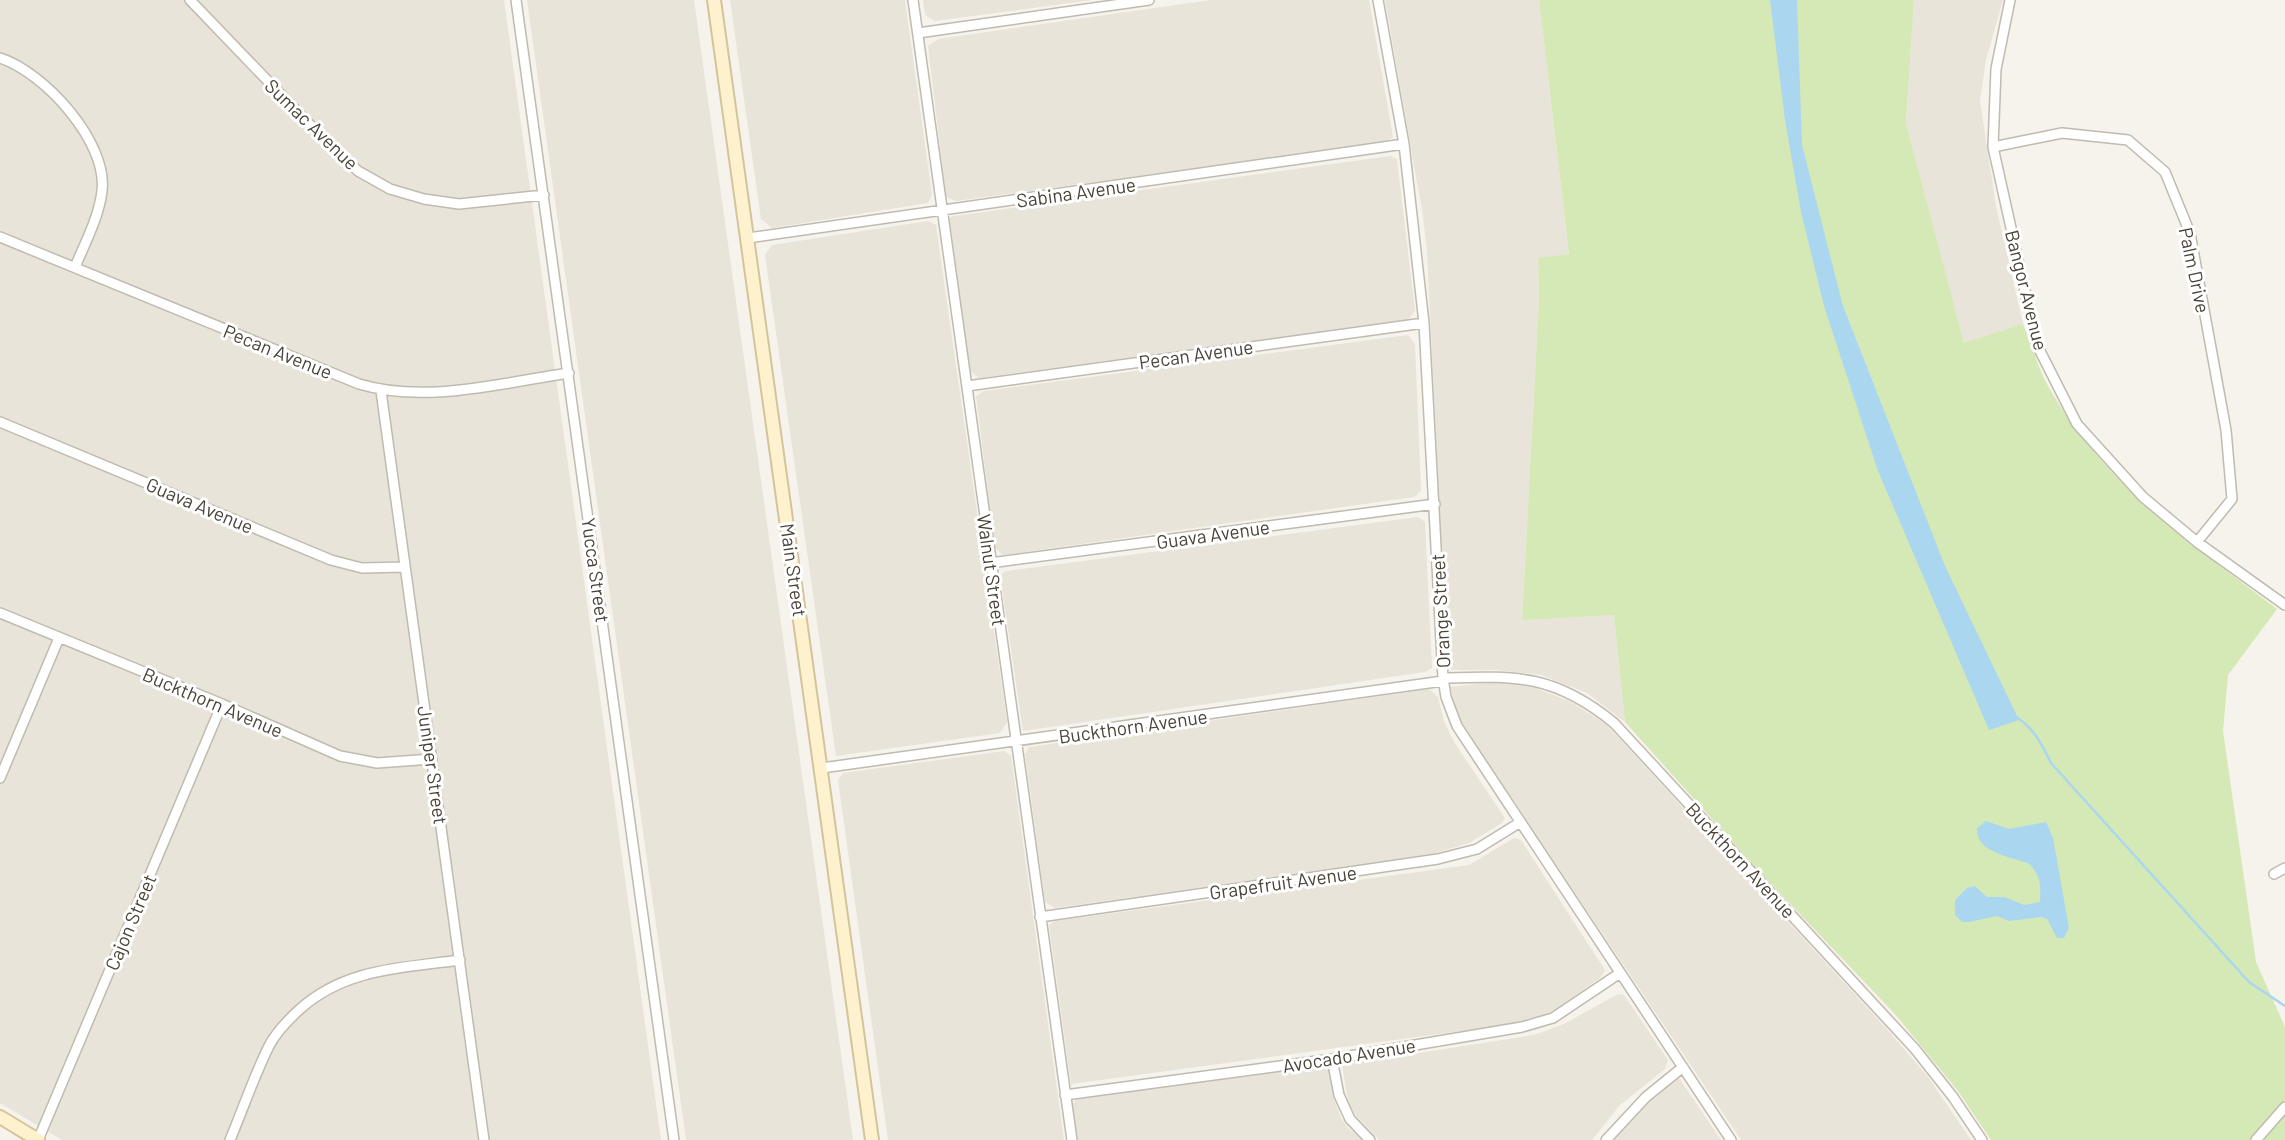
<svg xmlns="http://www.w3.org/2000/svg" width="2285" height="1140" font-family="Barlow,sans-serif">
<rect width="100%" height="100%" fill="#f6f2ec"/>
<!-- residential -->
<path fill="#e9e4da" d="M0,0H504L661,1140H62L0,1103Z
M527,0H694L853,1140H686Z
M730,0H905L932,195L928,203L772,228L761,219Z
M923,0H1092L935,21L925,15Z
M1211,0H1369L1393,137L1386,142L956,201L946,197L928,46L938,39Z
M1385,0H1539L1569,255L1538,258L1539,299L1522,619L1614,615L1625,722L1587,693L1541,675L1496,670H1452L1447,664L1427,252L1423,216Z
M1914,0H2003L1986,60L1980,101L1996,206L2023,324L1964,344L1906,123Z
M1390,156L1397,159L1415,311L1408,320L979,378L970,371L949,218L954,216Z
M928,221L936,225L1007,722L1000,733L836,756L765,255L772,245Z
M1408,335L1415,344L1421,491L1414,497L1003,555L995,548L976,396L984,391Z
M1418,517L1425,522L1432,668L1425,672L1023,731L1000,575L1006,571Z
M1495,682L1533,687L1571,702L1606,724L1885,1027L1928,1077L1971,1140H1741L1461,723L1450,687Z
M1429,689L1438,697L1444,721L1454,742L1505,818L1502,823L1469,843L1426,856L1055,908L1045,902L1025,754L1029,747Z
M1004,751L1011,756L1064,1140H888L838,780L843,773Z
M1514,838L1521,840L1605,970L1600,978L1549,1014L1519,1023L1071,1084L1049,925L1055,921L1469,865Z
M1618,994L1624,995L1668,1060L1665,1069L1620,1105L1592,1140H1379L1355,1114L1348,1100L1342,1065L1534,1035L1564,1024Z
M1323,1065L1328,1069L1334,1099L1341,1118L1348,1128L1363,1140H1076L1071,1108L1076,1099Z
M1679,1078L1721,1140H1614L1646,1105Z"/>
<!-- green -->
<path fill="#d4e9b6" d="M1539,0H1914L1906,123L1964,343L2023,324C2032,346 2039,372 2052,393C2106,485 2194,546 2277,609L2228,675L2223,731L2256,962L2285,1027V1140H1991L1958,1091L1894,1013L1757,869L1625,722L1614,615L1522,620L1539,299L1538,258L1569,254Z"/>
<!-- water -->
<path fill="#abd6f0" d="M1770,0H1797L1802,145L1843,306L1945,566L2019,720L1989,730L1878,471L1824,306L1801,212L1785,120Z
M1986,821L2009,829L2046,822L2053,838L2069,928L2064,938H2057L2047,919L2041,917L2009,921L1997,916L1969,922H1962L1955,915V900L1967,888L1975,886L1987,897H2004L2024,905L2040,902C2041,887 2041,874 2028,863C2011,857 1975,852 1977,828Z"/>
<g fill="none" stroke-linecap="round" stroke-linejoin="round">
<!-- stream -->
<path stroke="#abd6f0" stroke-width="2.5" d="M2018,718C2035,730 2042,745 2051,763L2249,982L2285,1006"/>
<!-- street casing -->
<g stroke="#c1baae" stroke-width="12">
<path id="street" d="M190,0L314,129L358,171L390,189L424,199L459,204L544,195
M516,0L674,1140
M913,0L1072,1140
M1378,0L1404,144L1424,323L1443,678L1446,697L1457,726L1731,1140
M2010,0L1996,69L1993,147L2037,345L2077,424L2143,497L2197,542L2285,605
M918,33L1149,0
M0,58C44,72 108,142 102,191C99,217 85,243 75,267
M1993,147L2062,133L2128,140L2165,172L2190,233L2226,430L2232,499L2197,542
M0,237L359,384C426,404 500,383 569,373
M748,238L1404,144
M967,386L1424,323
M381,391L484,1140
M0,422L331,560L362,568L404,567
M990,563L1435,504
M0,613L222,704L340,756L377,763L432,759
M1443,678C1517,676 1554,674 1614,723L1915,1049L1953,1097L1982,1140
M822,768L1443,681
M0,778L59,638
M2274,874L2285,868
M1040,917L1438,859L1477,849L1519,823
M1332,1059L1339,1095L1350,1119L1370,1140
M1065,1095L1332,1059L1522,1027L1553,1018L1620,973
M38,1140L222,704
M230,1140C243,1109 254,1076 269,1046C276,1032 288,1020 300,1009C346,968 402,968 460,960
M1606,1140L1646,1097L1683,1067
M2256,1140L2285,1107"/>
</g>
<!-- secondary casing -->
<g stroke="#d4c49c" stroke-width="16">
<path id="secondary" d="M714,0L872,1140
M0,1117L38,1140"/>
</g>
<!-- street -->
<use href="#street" stroke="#fff" stroke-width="9"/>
<!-- secondary -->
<use href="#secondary" stroke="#fef1ce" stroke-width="12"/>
</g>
<g text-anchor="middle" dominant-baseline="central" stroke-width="6" stroke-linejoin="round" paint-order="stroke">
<!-- street labels -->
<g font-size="19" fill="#4a4339" stroke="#fff">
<text transform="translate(312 124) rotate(44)">Sumac Avenue</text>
<text transform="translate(1076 192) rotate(-8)">Sabina Avenue</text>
<text transform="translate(2195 270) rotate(78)">Palm Drive</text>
<text transform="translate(2027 290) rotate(76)">Bangor Avenue</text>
<text transform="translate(278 351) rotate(22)">Pecan Avenue</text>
<text transform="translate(1196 354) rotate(-8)">Pecan Avenue</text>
<text transform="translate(200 505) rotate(23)">Guava Avenue</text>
<text transform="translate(1213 534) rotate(-8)">Guava Avenue</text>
<text transform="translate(596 570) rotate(82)">Yucca Street</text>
<text transform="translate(794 570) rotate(82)">Main Street</text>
<text transform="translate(992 570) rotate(82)">Walnut Street</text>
<text transform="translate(1440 611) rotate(-93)">Orange Street</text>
<text transform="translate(213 702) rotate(23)">Buckthorn Avenue</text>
<text transform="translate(1133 726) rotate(-8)">Buckthorn Avenue</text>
<text transform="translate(433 765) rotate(82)">Juniper Street</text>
<text transform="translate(1741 860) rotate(47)">Buckthorn Avenue</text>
<text transform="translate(1283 882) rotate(-8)">Grapefruit Avenue</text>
<text transform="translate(130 922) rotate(-67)">Cajon Street</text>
<text transform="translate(1349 1055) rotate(-9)">Avocado Avenue</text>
</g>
</g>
</svg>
